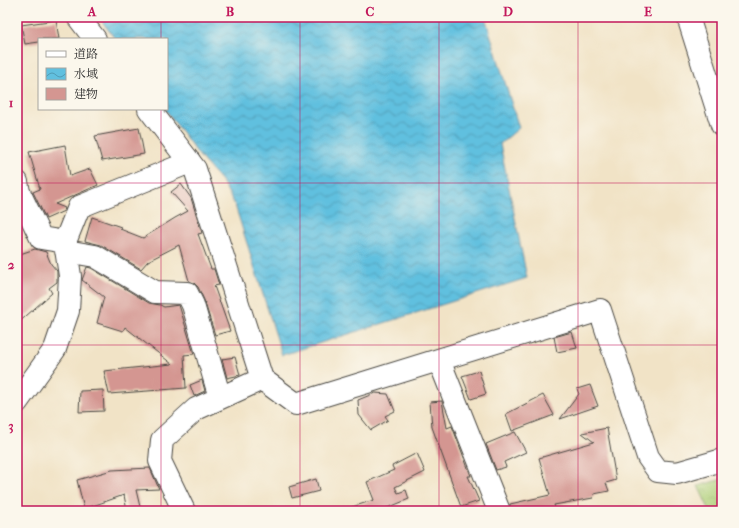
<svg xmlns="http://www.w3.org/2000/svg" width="739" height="528" font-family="'IM FELL French Canon','Noto Serif JP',serif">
<defs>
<pattern id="park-crowns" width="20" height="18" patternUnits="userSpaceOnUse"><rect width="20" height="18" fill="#aecf78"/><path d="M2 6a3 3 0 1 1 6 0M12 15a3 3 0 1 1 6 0" fill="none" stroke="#96b268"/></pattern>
<pattern id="water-waves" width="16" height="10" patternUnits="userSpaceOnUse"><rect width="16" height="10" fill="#61c0df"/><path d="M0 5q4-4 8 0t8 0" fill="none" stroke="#509cb5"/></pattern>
</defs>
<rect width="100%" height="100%" fill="#fbf7ec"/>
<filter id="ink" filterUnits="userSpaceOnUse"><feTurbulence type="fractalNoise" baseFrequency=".025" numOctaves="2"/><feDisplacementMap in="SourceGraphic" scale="8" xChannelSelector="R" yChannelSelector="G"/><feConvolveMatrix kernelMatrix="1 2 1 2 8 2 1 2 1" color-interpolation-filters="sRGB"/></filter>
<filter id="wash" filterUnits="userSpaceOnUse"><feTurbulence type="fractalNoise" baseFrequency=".012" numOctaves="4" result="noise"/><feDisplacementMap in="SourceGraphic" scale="16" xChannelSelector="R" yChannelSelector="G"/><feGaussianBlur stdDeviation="0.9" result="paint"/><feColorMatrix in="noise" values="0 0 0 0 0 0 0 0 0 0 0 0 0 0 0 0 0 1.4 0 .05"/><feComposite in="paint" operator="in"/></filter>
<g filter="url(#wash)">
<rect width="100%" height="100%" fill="#f1e3c6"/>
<!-- park -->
<path fill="url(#park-crowns)" stroke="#6c7d52" d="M722,479V511H710L698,486Z"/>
<!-- water -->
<path fill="url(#water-waves)" stroke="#467685" d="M99,17H485L519,128L500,144L527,278L282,355L235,205L223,183L201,158L165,109H167V39H115Z"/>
<g id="blocks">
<!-- building -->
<path fill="#d49691" d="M56,20L59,39H39V42L25,44L21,25Z
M139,128L144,154L102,161L95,136Z
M65,145L70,176L90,169L98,185L55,204L65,208L64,211L46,219L33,192L40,189L29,152Z
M181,184L191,198L202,233L198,234L211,269H214L219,285L214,286L230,331L215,335L204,300L198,287L194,283L189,281L179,245L148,261L141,269L101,245L85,241L92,217L121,227L120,229L143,238L175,218L188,211L171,192Z
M35,249L46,252L51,264L57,271V282L49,288L52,293L17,324V255Z
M87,267L91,268L149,303L160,305L164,307L179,305L194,354L184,355L186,388L109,394L104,371L172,364L125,327L123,331L97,323L104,297L82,280Z
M572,332L577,348L557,352L554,337Z
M235,357L240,375L227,378L222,359Z
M479,371L486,394L471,399L462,376Z
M202,380L205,391L194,396L190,385Z
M590,385L598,406L560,419L579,394L577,389Z
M103,390L104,411L79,412L80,391Z
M375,393L388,394L395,411L385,416L388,420L371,430L359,415L358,400Z
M543,395L554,415L512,431L506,414Z
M442,401L447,428L452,426L471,476H468L479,501L461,507L432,427L430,402Z
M607,428L616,480L606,483L609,491L594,494L593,498L554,505L556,511H511L510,504L550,495L539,458L594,442L582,433Z
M515,432L526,452L504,462L506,467L496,470L486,444Z
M417,453L425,472L395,487L398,493L406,490L409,499L380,511H350L349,508L374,500L367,482L394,470L392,466Z
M150,468L159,489L136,490L141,511H127L124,495L84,509L77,480L112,470Z
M316,479L319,491L292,498L289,487Z"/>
</g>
</g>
<g filter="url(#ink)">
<use href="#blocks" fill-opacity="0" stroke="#494742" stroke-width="1"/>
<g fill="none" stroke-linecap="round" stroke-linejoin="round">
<!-- minor casing -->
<g stroke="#494742" stroke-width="24">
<path id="minor" d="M78,17L95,39
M688,17L722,125
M149,109L195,169L262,379L296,404L600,310L648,457L658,471L677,473L722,460
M17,182L19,192L41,238L65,242
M66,251L95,256L155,292L187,293L193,305L220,398
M439,360L499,511
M17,402L55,349L68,311L70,276L65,242L79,207L190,162
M184,511L160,461L162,440L196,409L262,379"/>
</g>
<!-- minor -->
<use href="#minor" stroke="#fff" stroke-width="22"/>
</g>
</g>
<!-- grid -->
<path fill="none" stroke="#c2185b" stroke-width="1" stroke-opacity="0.55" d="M161,17V39M300,17V511M439,17V511M578,17V511M161,109V511M17,183H722M17,345H722"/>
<!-- margin -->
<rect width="739" height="528" fill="none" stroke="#fbf7ec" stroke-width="44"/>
<!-- legend -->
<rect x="38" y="38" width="130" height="72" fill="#fbf7ec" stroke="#a8a59f"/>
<rect x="46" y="51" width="20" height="6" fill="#ffffff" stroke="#a8a59f"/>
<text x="74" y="58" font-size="12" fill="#2b2b2b">道路</text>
<rect x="46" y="68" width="20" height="12" fill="url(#water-waves)" stroke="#a8a59f"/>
<text x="74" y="78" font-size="12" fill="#2b2b2b">水域</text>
<rect x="46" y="88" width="20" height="12" fill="#d49691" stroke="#a8a59f"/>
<text x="74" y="98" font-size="12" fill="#2b2b2b">建物</text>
<rect x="22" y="22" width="695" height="484" fill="none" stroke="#c2185b" stroke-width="1.5"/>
<g font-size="13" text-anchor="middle" font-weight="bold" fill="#c2185b">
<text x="92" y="16">A</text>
<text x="230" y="16">B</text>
<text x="370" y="16">C</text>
<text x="508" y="16">D</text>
<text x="648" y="16">E</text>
<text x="11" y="107">1</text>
<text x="11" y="269">2</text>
<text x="11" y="430">3</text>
</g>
</svg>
